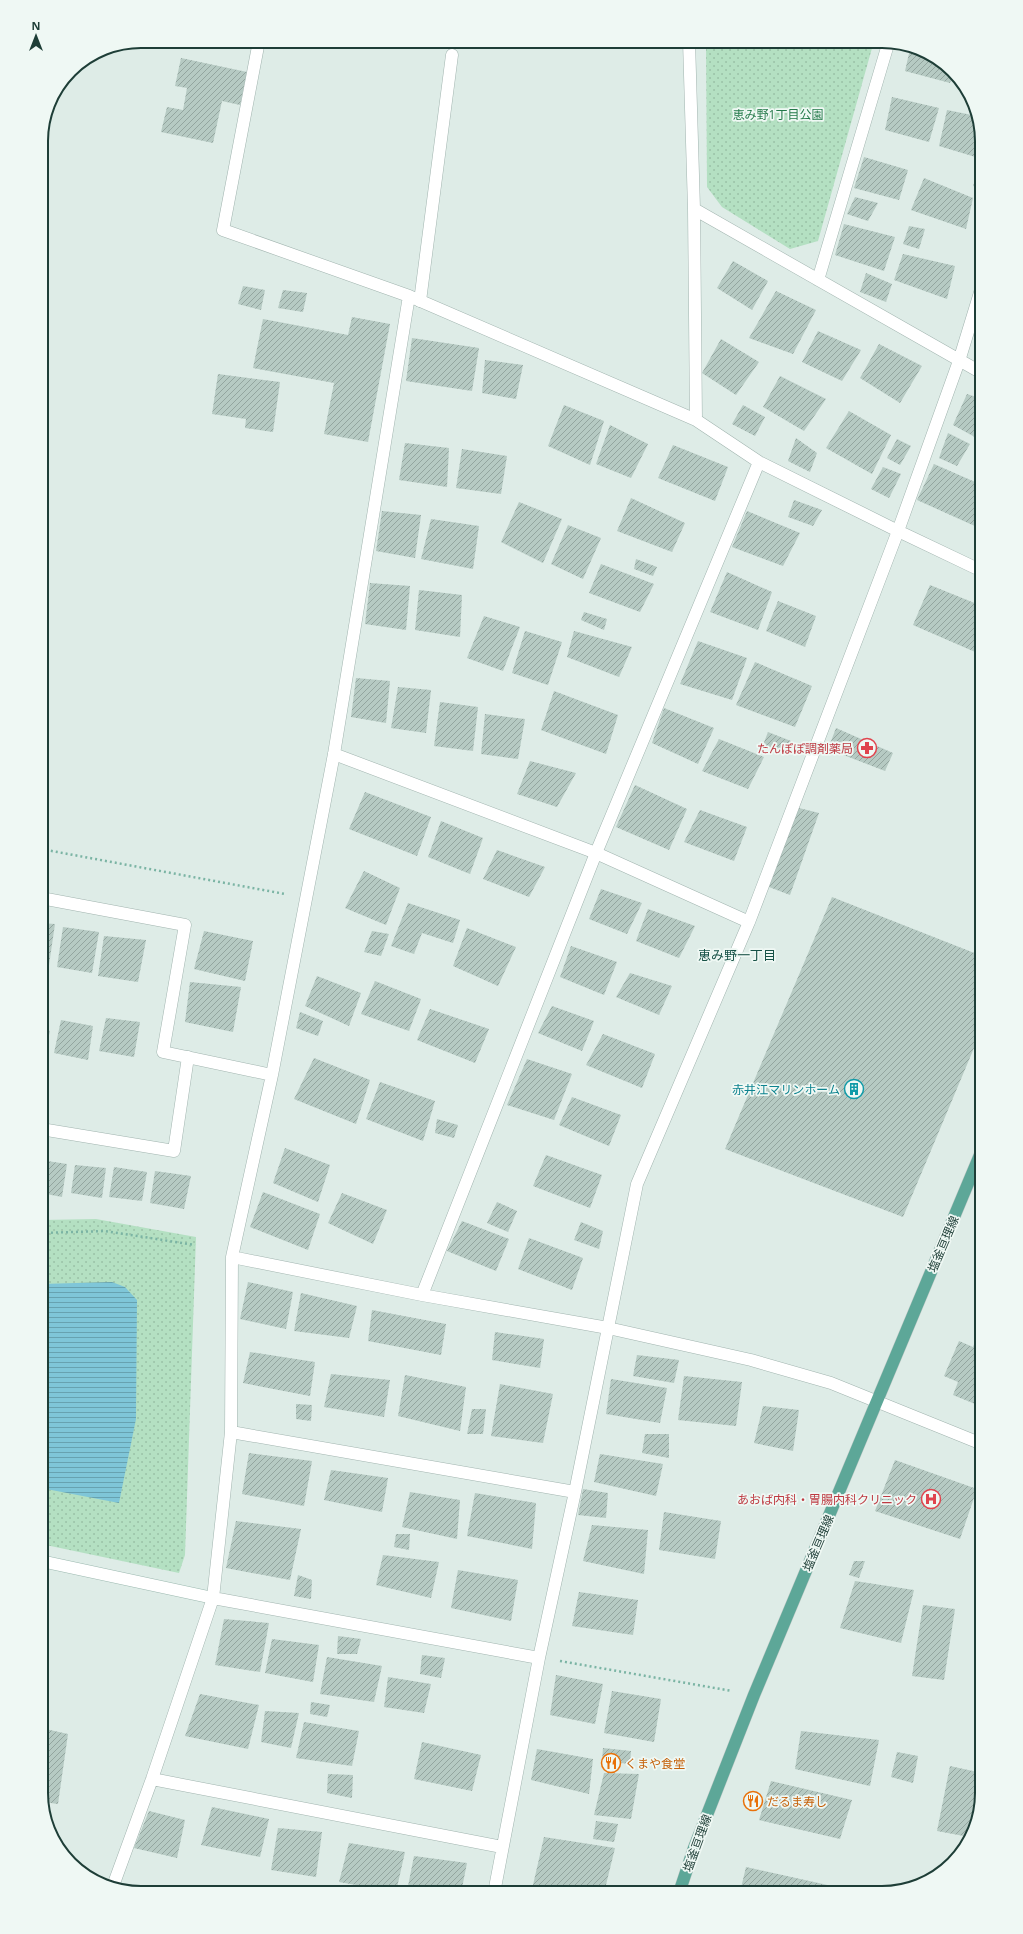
<svg xmlns="http://www.w3.org/2000/svg" width="1023" height="1934" font-family="'Open Sans','Noto Sans JP',sans-serif">
<defs>
<pattern id="grass-dots" width="8" height="8" patternUnits="userSpaceOnUse"><rect width="8" height="8" fill="#b4e0c2"/><path d="M2 2h.1M6 6h.1" fill="none" stroke="#9ac1a7" stroke-width="1.8" stroke-linecap="round"/></pattern>
<pattern id="water-rules" width="6" height="5" patternUnits="userSpaceOnUse"><rect width="6" height="5" fill="#7fc6d8"/><path d="M0 2.5h6" fill="none" stroke="#67a2b0"/></pattern>
<pattern id="building-hatch" width="6" height="6" patternUnits="userSpaceOnUse"><rect width="6" height="6" fill="#b6cac3"/><path d="M-1 1l2-2M0 6l6-6M5 7l2-2" fill="none" stroke="#93a59f"/></pattern>
</defs>
<rect width="100%" height="100%" fill="#deece7"/>
<!-- grass -->
<path fill="url(#grass-dots)" d="M706,41H874L818,241L790,249L722,207L707,187Z
M96,1219L196,1237L185,1555L179,1573L41,1544V1220Z"/>
<!-- water -->
<path fill="url(#water-rules)" d="M112,1282L125,1287L137,1300L136,1419L119,1503L41,1488V1284Z"/>
<!-- building -->
<path fill="url(#building-hatch)" d="M526,41H564V47Z
M593,41H637V47L592,45Z
M910,49L943,61L953,74L950,83L905,71Z
M181,58L247,72L240,105L222,101L213,143L161,132L167,107L183,110L187,88L175,86Z
M892,97L939,108L929,142L885,130Z
M947,110L977,116L982,141V159L939,146Z
M864,157L908,170L899,200L854,188Z
M982,162V189L973,186Z
M924,178L973,198L966,229L911,210Z
M855,197L878,203L868,221L847,214Z
M844,224L895,237L884,271L835,255Z
M909,226L925,229L919,249L903,244Z
M903,254L955,266L947,299L894,280Z
M733,261L768,281L752,310L717,288Z
M866,273L892,284L886,302L860,292Z
M243,286L265,290L261,310L238,304Z
M283,290L307,293L303,312L278,308Z
M776,291L816,310L793,354L749,338Z
M352,317L390,324L368,442L324,434L334,383L253,368L263,319L348,335Z
M818,331L861,350L842,381L802,362Z
M412,338L479,348L472,391L406,381Z
M721,339L759,362L736,395L702,373Z
M879,344L922,366L900,403L860,378Z
M485,360L523,365L516,399L482,393Z
M218,374L280,382L273,432L245,428L246,419L212,414Z
M780,376L826,399L804,431L763,407Z
M967,394L982,399V441L953,425Z
M564,405L604,421L590,465L548,446Z
M743,405L765,417L755,436L732,424Z
M849,411L891,435L872,474L826,448Z
M610,425L648,444L631,478L596,464Z
M948,433L970,444L957,466L939,458Z
M796,438L817,453L810,472L788,461Z
M897,439L911,446L900,465L887,458Z
M405,443L449,448L447,487L399,480Z
M673,445L728,467L715,501L658,478Z
M462,449L507,456L501,494L456,488Z
M934,464L982,485V518L977,527L917,500Z
M883,467L901,474L889,498L871,489Z
M631,498L685,523L672,552L617,531Z
M794,500L822,510L813,526L788,517Z
M519,502L562,519L543,563L501,542Z
M382,511L421,515L415,558L376,551Z
M747,511L800,533L783,566L732,547Z
M431,519L479,526L473,569L421,559Z
M568,525L601,538L583,579L551,564Z
M636,559L657,567L653,576L634,569Z
M601,564L654,584L640,612L589,593Z
M727,572L772,592L758,630L710,612Z
M370,583L410,586L406,630L365,624Z
M930,585L982,606V655L913,625Z
M419,590L462,595L460,637L415,630Z
M778,601L816,616L805,647L766,631Z
M584,612L607,619L604,630L581,620Z
M484,616L520,627L503,671L467,658Z
M525,631L562,642L548,685L512,673Z
M574,631L632,647L619,677L567,657Z
M698,641L747,658L732,700L680,684Z
M755,662L812,686L795,727L736,705Z
M356,678L390,681L386,723L351,717Z
M398,687L431,690L426,733L391,728Z
M554,691L618,715L606,754L541,730Z
M440,702L478,707L473,751L434,746Z
M664,708L714,728L698,764L652,743Z
M485,714L525,719L518,759L481,754Z
M836,728L893,753L885,771L828,749Z
M768,732L791,741L787,752L763,745Z
M719,739L764,757L748,789L702,771Z
M530,761L576,773L557,807L517,794Z
M635,785L687,809L669,850L616,827Z
M365,792L431,817L417,856L349,829Z
M799,808L819,813L790,895L769,887Z
M700,810L747,827L734,861L684,842Z
M441,821L483,838L470,874L428,857Z
M497,850L545,867L529,897L483,879Z
M364,871L400,888L386,925L345,908Z
M601,889L642,903L627,934L589,919Z
M832,897L982,956V1029L903,1217L725,1149Z
M408,903L460,920L453,943L422,933L414,954L391,946Z
M648,909L695,926L679,958L636,941Z
M41,923L55,924L49,965L41,964Z
M63,927L99,932L92,973L57,967Z
M467,928L516,947L498,986L453,966Z
M204,931L253,941L245,981L194,969Z
M372,931L389,934L381,956L364,952Z
M104,936L146,940L138,982L98,976Z
M571,946L617,962L604,995L560,977Z
M630,973L672,986L659,1015L616,997Z
M317,976L361,993L349,1026L305,1006Z
M375,981L421,999L409,1031L361,1014Z
M190,982L241,987L233,1032L185,1022Z
M552,1006L594,1021L582,1051L538,1033Z
M430,1009L489,1029L475,1063L417,1040Z
M300,1012L323,1021L318,1036L296,1028Z
M106,1018L140,1022L134,1057L99,1051Z
M61,1020L93,1026L88,1060L54,1053Z
M41,1029L50,1031L42,1065L41,1064Z
M603,1034L655,1054L642,1088L586,1065Z
M314,1058L370,1080L356,1124L294,1099Z
M527,1059L572,1074L554,1120L507,1105Z
M380,1082L435,1101L423,1141L366,1119Z
M572,1097L621,1115L609,1146L559,1125Z
M437,1119L458,1125L454,1138L435,1133Z
M285,1148L330,1165L318,1202L273,1183Z
M546,1155L602,1175L590,1208L533,1186Z
M41,1160L67,1164L62,1197L41,1193Z
M75,1165L106,1168L102,1198L71,1193Z
M114,1167L147,1172L142,1201L109,1197Z
M155,1171L191,1176L184,1209L150,1203Z
M263,1192L320,1214L308,1250L250,1227Z
M342,1193L387,1210L373,1244L328,1223Z
M497,1202L517,1211L508,1232L487,1223Z
M462,1221L509,1239L496,1271L447,1251Z
M581,1222L603,1231L599,1249L574,1240Z
M529,1238L583,1258L572,1290L518,1269Z
M248,1282L293,1292L286,1329L240,1319Z
M301,1293L357,1306L349,1338L294,1331Z
M372,1310L446,1324L441,1355L368,1341Z
M495,1332L544,1339L540,1368L492,1360Z
M976,1339L982,1342V1388L975,1404L953,1395L958,1382L944,1376L959,1341L973,1347Z
M250,1352L315,1362L310,1396L243,1383Z
M637,1355L679,1360L674,1383L633,1376Z
M331,1374L390,1380L384,1417L324,1407Z
M405,1375L466,1387L460,1431L398,1416Z
M684,1376L742,1382L736,1426L678,1420Z
M611,1379L667,1388L660,1423L606,1414Z
M500,1384L553,1394L543,1443L491,1436Z
M296,1404L312,1405L311,1421L296,1419Z
M763,1406L799,1410L793,1451L754,1443Z
M472,1409H486L483,1434H467Z
M645,1434H669V1458L642,1453Z
M249,1453L312,1461L304,1506L242,1494Z
M600,1454L663,1464L656,1496L594,1482Z
M895,1460L977,1489L960,1539L875,1511Z
M331,1470L388,1478L382,1512L324,1500Z
M583,1489L608,1493L606,1518L578,1515Z
M410,1492L460,1500L457,1539L402,1527Z
M475,1493L536,1503L532,1549L467,1536Z
M664,1512L721,1521L715,1559L659,1550Z
M236,1521L301,1529L290,1580L226,1568Z
M592,1525L648,1530L644,1574L583,1561Z
M396,1534H410L409,1550L394,1547Z
M383,1555L439,1562L431,1598L376,1585Z
M854,1561H865L859,1578L849,1575Z
M458,1570L518,1580L511,1621L451,1608Z
M298,1575L312,1580L311,1599L294,1596Z
M855,1581L914,1590L901,1643L840,1628Z
M579,1592L638,1600L633,1635L572,1626Z
M923,1605L955,1609L944,1680L912,1676Z
M224,1619L269,1623L260,1672L215,1665Z
M338,1636L361,1639L357,1654H337Z
M272,1639L319,1645L313,1682L265,1673Z
M422,1655L445,1658L441,1678L420,1674Z
M327,1657L382,1666L374,1702L320,1694Z
M556,1675L603,1684L595,1724L550,1715Z
M388,1677L431,1684L424,1713L384,1707Z
M612,1691L661,1699L654,1742L604,1733Z
M200,1694L259,1705L248,1749L185,1736Z
M311,1702L330,1705L327,1717L310,1714Z
M265,1711L299,1713L291,1748L261,1742Z
M304,1722L359,1731L352,1766L296,1758Z
M41,1728L68,1734L58,1804L43,1802L41,1793Z
M801,1731L879,1740L870,1786L795,1769Z
M422,1742L481,1755L472,1791L414,1779Z
M603,1748L631,1751L630,1764L602,1761Z
M537,1749L593,1759L589,1794L531,1780Z
M897,1752L918,1756L913,1783L891,1777Z
M950,1766L982,1773L980,1799L969,1837L937,1831Z
M604,1773L639,1774L631,1819L594,1815Z
M328,1774L353,1775L352,1798L327,1793Z
M771,1781L852,1800L840,1839L759,1820Z
M212,1807L269,1819L260,1857L201,1845Z
M149,1811L185,1820L177,1858L134,1848Z
M596,1821L618,1824L614,1842L593,1839Z
M278,1828L322,1832L316,1877L271,1870Z
M544,1837L615,1848L604,1893H574L533,1885Z
M349,1843L405,1852L396,1892L339,1882Z
M414,1856L467,1863L461,1893H415L407,1891Z
M746,1867L859,1892V1893H743L740,1892Z
M120,1883L171,1891V1893H134L119,1888Z
M333,1886L366,1892V1893H332Z
M179,1888L201,1892V1893H177Z"/>
<g fill="none" stroke-linecap="round" stroke-linejoin="round">
<!-- lane casing -->
<g stroke="#a1b4af" stroke-width="13">
<path id="lane" d="M420,301L452,55"/>
</g>
<!-- street casing -->
<g stroke="#a1b4af" stroke-width="13">
<path id="street" d="M259,41L223,230L409,296L696,420L759,462L898,531L982,571
M689,41L694,209L696,420
M694,209L982,373
M818,280L889,41
M334,754L596,853L749,922
M41,898L185,925L163,1052L272,1075
M41,1129L174,1151L188,1057
M232,1257L422,1295L608,1328L751,1360L831,1383L982,1444
M422,1295L596,853L759,462
M231,1432L575,1492
M213,1598L539,1658
M152,1779L502,1847
M113,1886L152,1779L213,1598L231,1432L232,1257L272,1075L334,754L409,296
M494,1893L539,1658L575,1492L637,1184L749,922L898,531L959,361L982,286"/>
</g>
<!-- secondary casing -->
<g stroke="#9cb9b0" stroke-width="13">
<path id="secondary" d="M41,1561L213,1598"/>
</g>
<!-- primary casing -->
<g stroke="#c0c9c7" stroke-width="13">
<path id="primary" d="M679,1893L694,1848L754,1695L982,1150"/>
</g>
<!-- path -->
<path stroke="#7bb4a4" stroke-width="2.5" stroke-dasharray="2 3" stroke-linecap="butt" d="M41,849L285,894
M41,1233L105,1231L195,1245
M560,1661L732,1691"/>
<!-- lane -->
<use href="#lane" stroke="#fff" stroke-width="12"/>
<!-- street -->
<use href="#street" stroke="#fff" stroke-width="12"/>
<!-- secondary -->
<use href="#secondary" stroke="#fff" stroke-width="12"/>
<!-- primary -->
<use href="#primary" stroke="#5da798" stroke-width="12"/>
</g>
<!-- icons -->
<defs>
<g id="pharmacy-ring" transform="scale(1)"><circle r="9.5" fill="#eff8f4" stroke="#e0444e" stroke-width="1.5"/><path d="M-2-6h4v4h4v4h-4v4h-4v-4h-4v-4h4Z" fill="#e0444e"/></g>
<g id="building-ring" transform="scale(1)"><circle r="9.5" fill="#eff8f4" stroke="#0f9aa8" stroke-width="1.5"/><path d="M-4-6H4V6H1V3H-1V6H-4ZM-2.5-4.3h1.7v1.8h-1.7ZM.8-4.3h1.7v1.8H.8ZM-2.5-1h1.7V.8h-1.7ZM.8-1h1.7V.8H.8Z" fill="#0f9aa8"/></g>
<g id="hospital-ring" transform="scale(1)"><circle r="9.5" fill="#eff8f4" stroke="#e0444e" stroke-width="1.5"/><path d="M-5-5h3v3.5h4V-5h3V5h-3V1.5h-4V5h-3Z" fill="#e0444e"/></g>
<g id="restaurant-ring" transform="scale(1)"><circle r="9.5" fill="#eff8f4" stroke="#e8710a" stroke-width="1.5"/><path d="M-5-6h1v4h1v-4h1v4h1v-4h1v5L-1.5 .5V6h-2V.5L-5-1ZM5-6V6H3V1.5H1.5Q1.5-4 5-6Z" fill="#e8710a"/></g>
</defs>
<g fill-rule="evenodd">
<use href="#pharmacy-ring" x="867" y="748"/>
<use href="#building-ring" x="854" y="1089"/>
<use href="#hospital-ring" x="931" y="1499"/>
<use href="#restaurant-ring" x="611" y="1763"/>
<use href="#restaurant-ring" x="753" y="1801"/>
</g>
<g text-anchor="middle" dominant-baseline="central" stroke-width="3.5" stroke-linejoin="round" paint-order="stroke">
<!-- park labels -->
<g font-size="12" fill="#237949" stroke="#eff8f4">
<text x="778" y="114">恵み野1丁目公園</text>
</g>
<!-- health labels -->
<g font-size="12" fill="#be3a42" stroke="#eff8f4" text-anchor="end">
<text x="853" y="748">たんぽぽ調剤薬局</text>
<text x="917" y="1499">あおば内科・胃腸内科クリニック</text>
</g>
<!-- culture labels -->
<g font-size="12" fill="#0d838f" stroke="#eff8f4" text-anchor="end">
<text x="840" y="1089">赤井江マリンホーム</text>
</g>
<!-- street labels -->
<g font-size="12" fill="#1e3e37" stroke="#eff8f4">
<text transform="translate(943 1244) rotate(-67)">塩釜亘理線</text>
<text transform="translate(818 1543) rotate(-67)">塩釜亘理線</text>
<text transform="translate(697 1843) rotate(-70)">塩釜亘理線</text>
</g>
<!-- food labels -->
<g font-size="12" fill="#c56008" stroke="#eff8f4" text-anchor="start">
<text x="625" y="1763">くまや食堂</text>
<text x="767" y="1801">だるま寿し</text>
</g>
<!-- neighbourhood labels -->
<g font-size="13" fill="#175247" stroke="#eff8f4">
<text x="737" y="955">恵み野一丁目</text>
</g>
</g>
<!-- crop -->
<path d="M0 0H1023V1934H0ZM141 48H882A93 93 0 0 1 975 141V1793A93 93 0 0 1 882 1886H141A93 93 0 0 1 48 1793V141A93 93 0 0 1 141 48Z" fill="#eff8f4" fill-rule="evenodd"/>
<path fill="none" stroke="#1e3e37" stroke-width="2" d="M141 48H882A93 93 0 0 1 975 141V1793A93 93 0 0 1 882 1886H141A93 93 0 0 1 48 1793V141A93 93 0 0 1 141 48Z"/>
<!-- north arrow -->
<g transform="translate(36 36)" stroke="#eff8f4" stroke-width="3" paint-order="stroke">
<path d="M0-3L7 15L0 10L-7 15Z" fill="#1e3e37"/>
<text y="-6" font-size="11" font-weight="bold" text-anchor="middle" fill="#1e3e37">N</text>
</g>
</svg>
